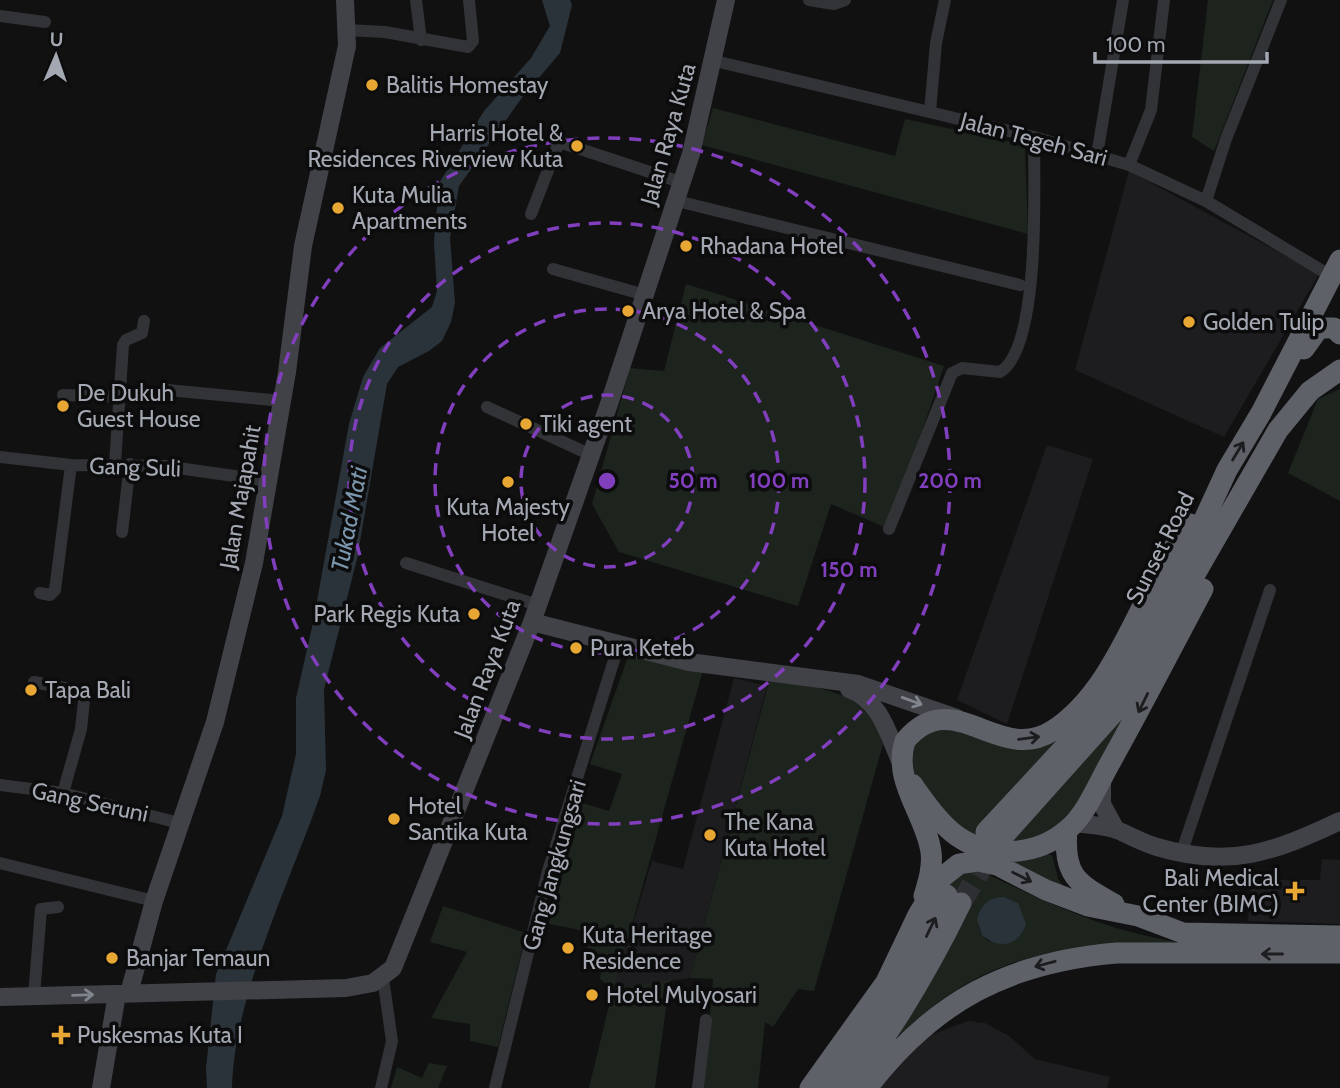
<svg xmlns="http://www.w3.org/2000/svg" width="1340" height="1088" font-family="Cabin,sans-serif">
<rect width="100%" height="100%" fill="#111112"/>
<!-- built -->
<path fill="#1d1d1f" d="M1129,171L1319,274L1224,437L1075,370Z
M1047,445L1093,459L1007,724L957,700Z
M734,678L767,686L690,978L613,989L652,861L683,869Z
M1322,859L1340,860V924L1248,921L1251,880H1320Z
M968,1021L985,1023L1009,1036L1035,1059L1110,1077L1107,1088H874L923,1038Z"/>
<!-- green -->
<path fill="#1d241e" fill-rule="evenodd" d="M1208,0H1273L1214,151L1192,137Z
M713,108L895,156L905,119L1025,145L1028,234L702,145Z
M686,284L944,366L889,529L831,504L798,606L619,552L592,504L630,368L664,371Z
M1340,389V501L1288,473L1318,399Z
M630,651L703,670L614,989L670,980L655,1088H589L613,989L600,979L603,960L586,956L590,932L545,923L579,802L609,811L622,774L590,764Z
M770,678C819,690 867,687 883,744L814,991L798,989L773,1027L765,1022L758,1088H704L713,979L690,978Z
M1143,683L1072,815L1030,845L972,841C941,811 909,791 909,745L935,724L997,745Z
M1048,854L1052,855L1058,879L1067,891L1006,864Z
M969,871L982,872C1056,906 1110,933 1191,944C1109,942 1025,945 953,992C932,1005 914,1023 895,1039L945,882ZM1004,897L1018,903L1023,931L1012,942L988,941C969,924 979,898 1004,897Z
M443,906L526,933L498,1047L470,1041V1024L431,1018L467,952L430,942Z
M429,1063L447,1066L438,1088H391L397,1067L422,1078Z"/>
<!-- water -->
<path fill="#2b333a" d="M542,0H570L572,5L560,53L521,99L459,186L450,238L455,303L451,322L442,341L429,351L398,367L387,384L357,559L324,689L326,770L320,796C289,884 234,996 232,1088H207L206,1068L216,974L282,816L296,754V698L313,623L349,424L363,377L380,348L432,307L437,291L434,242L439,183L484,111L531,58L550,26Z
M1004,897L1018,903L1026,924C1019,946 999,950 982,935L977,920C980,905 989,897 1004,897Z"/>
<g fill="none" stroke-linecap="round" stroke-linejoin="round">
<!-- highway-tunnel -->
<path stroke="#2e2f32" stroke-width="21" stroke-dasharray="21 10" stroke-linecap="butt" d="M961,903L993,849"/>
<!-- street -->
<path stroke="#323337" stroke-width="12" d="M416,0L421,40
M809,0L834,4L845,0
M0,16L45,22
M347,30L385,32L468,47L473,41L469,0
M715,61L1034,137L1129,165L1206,201L1331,276
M930,112L936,43L945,0
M1097,155L1123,0
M1129,165L1151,110L1164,0
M677,201L1020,285
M1206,201L1226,139L1281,0
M531,214L559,142L683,183
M553,269L645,295
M168,390L282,401
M63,395L119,397
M487,407L591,455
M0,457L71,465L164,466L269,481
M115,464L123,345L126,340L142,333L144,321
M889,529L952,373L962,368L1000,372C1041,347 1034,184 1034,137
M122,532L130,464
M406,563L538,605
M40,593L50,595L55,590L71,465
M34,682L85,692L81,729L63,793
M0,785L63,793L179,823
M1181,854L1270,590
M0,863L154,901
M34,996L41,909L58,907
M381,1088L392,1041L383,978
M495,1088L548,871L619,644
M698,1088L706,1020"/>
<!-- secondary -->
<path stroke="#404247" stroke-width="18" d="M532,622L689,662L858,684L957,718
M849,689C881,701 888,734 901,763
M1102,778V804L1116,830
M1075,823C1088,825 1105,825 1117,830C1131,836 1143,843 1157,847C1230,869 1274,852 1340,821
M129,993L154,901L215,722L254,563L287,372L303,246L347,46L345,0
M0,997L346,988L373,983L393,968L532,622L609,404L691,154L726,0
M101,1088L117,994"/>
<!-- highway -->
<path stroke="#5e6168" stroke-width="21" d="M1304,349L1319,328H1334L1340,334
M912,784C925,802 939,823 957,836C990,859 1037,856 1067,830C1086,815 1098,784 1110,763C1142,706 1172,647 1203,589
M1067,830C1063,876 1077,883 1114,904
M986,832L1087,723L1115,686L1185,561L1227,470L1261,413L1340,260
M999,841L1118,708L1278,430L1310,391L1340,370
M924,896C928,883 933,867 931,852C926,815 892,781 905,741C953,683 998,765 1052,731C1120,688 1142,585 1190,524
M810,1088L886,982L918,915L940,879L959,864L978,861L997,865L1046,890L1088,906L1138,916L1183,933L1340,936
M830,1088L894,999L947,895
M849,1088C893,1029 929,969 961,903
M867,1088C934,1001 1008,962 1117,953H1340"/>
</g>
<!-- one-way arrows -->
<defs><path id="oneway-shaft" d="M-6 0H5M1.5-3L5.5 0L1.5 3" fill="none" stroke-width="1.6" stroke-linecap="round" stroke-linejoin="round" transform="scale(1.75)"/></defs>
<g stroke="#1c1d1f">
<use href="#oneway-shaft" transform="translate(1238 451) rotate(-59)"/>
<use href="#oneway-shaft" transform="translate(1143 703) rotate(116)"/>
<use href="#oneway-shaft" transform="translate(1029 738) rotate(-7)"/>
<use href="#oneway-shaft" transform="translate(1022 877) rotate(27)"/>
<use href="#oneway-shaft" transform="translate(931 927) rotate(-64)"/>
<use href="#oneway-shaft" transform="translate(1272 954) rotate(-180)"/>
<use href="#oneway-shaft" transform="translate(1045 964) rotate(165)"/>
</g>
<g stroke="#80848d">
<use href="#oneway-shaft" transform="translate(912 701) rotate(20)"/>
<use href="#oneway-shaft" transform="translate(83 995) rotate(-2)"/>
</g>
<!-- distance rings -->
<g fill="none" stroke="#813fbd" stroke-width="3.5" stroke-dasharray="12 9">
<circle cx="607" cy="481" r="86"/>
<circle cx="607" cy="481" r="172"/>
<circle cx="607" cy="481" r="258"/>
<circle cx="607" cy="481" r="343"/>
</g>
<!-- markers -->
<g fill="#e8a633" stroke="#0c0c0d" stroke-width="2.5">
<circle cx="372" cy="85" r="7"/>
<circle cx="577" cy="146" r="7"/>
<circle cx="338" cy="208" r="7"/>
<circle cx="686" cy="246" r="7"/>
<circle cx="628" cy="311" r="7"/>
<circle cx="1189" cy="322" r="7"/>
<circle cx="63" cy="406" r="7"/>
<circle cx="526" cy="424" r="7"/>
<circle cx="508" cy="482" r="7"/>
<circle cx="474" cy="614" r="7"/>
<circle cx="576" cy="648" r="7"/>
<circle cx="31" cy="690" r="7"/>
<circle cx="394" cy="819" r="7"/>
<circle cx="710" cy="835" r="7"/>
<path d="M1291.5 880.5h7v7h7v7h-7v7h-7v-7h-7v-7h7z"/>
<circle cx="568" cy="948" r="7"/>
<circle cx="112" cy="958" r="7"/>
<circle cx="592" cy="995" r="7"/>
<path d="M57.5 1024.5h7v7h7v7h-7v7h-7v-7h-7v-7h7z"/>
</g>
<g text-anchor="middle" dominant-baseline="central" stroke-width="7" stroke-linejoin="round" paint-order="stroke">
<!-- poi labels -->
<g font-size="23" fill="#a3a8b2" stroke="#0c0c0d" text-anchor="start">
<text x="386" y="85">Balitis Homestay</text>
<text x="563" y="133" text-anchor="end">Harris Hotel &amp;<tspan x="563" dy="26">Residences Riverview Kuta</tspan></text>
<text x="352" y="195">Kuta Mulia<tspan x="352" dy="26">Apartments</tspan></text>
<text x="700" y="246">Rhadana Hotel</text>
<text x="642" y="311">Arya Hotel &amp; Spa</text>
<text x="1203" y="322">Golden Tulip</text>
<text x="77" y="393">De Dukuh<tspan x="77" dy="26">Guest House</tspan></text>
<text x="540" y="424">Tiki agent</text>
<text x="508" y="507" text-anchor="middle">Kuta Majesty<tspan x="508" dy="26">Hotel</tspan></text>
<text x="460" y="614" text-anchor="end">Park Regis Kuta</text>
<text x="590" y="648">Pura Keteb</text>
<text x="45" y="690">Tapa Bali</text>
<text x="408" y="806">Hotel<tspan x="408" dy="26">Santika Kuta</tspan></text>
<text x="724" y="822">The Kana<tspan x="724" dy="26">Kuta Hotel</tspan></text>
<text x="1279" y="878" text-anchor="end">Bali Medical<tspan x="1279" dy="26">Center (BIMC)</tspan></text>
<text x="582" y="935">Kuta Heritage<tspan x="582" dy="26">Residence</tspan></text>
<text x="126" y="958">Banjar Temaun</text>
<text x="606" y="995">Hotel Mulyosari</text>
<text x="77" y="1035">Puskesmas Kuta I</text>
</g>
<!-- street labels -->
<g font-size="23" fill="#a3a8b2" stroke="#0c0c0d">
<text transform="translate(668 134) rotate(-74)">Jalan Raya Kuta</text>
<text transform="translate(1034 139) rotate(15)">Jalan Tegeh Sari</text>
<text transform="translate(135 467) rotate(2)">Gang Suli</text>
<text transform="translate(240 497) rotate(-80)">Jalan Majapahit</text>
<text transform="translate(1160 548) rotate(-63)">Sunset Road</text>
<text transform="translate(487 669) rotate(-69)">Jalan Raya Kuta</text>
<text transform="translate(90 802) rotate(12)">Gang Seruni</text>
<text transform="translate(554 865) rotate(-74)">Gang Jangkungsari</text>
</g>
<!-- water labels -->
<g font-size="24" font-style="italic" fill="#7b96ac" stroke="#0c0c0d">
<text transform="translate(349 519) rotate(-79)">Tukad Mati</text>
</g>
</g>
<circle cx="607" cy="481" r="10" fill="#813fbd" stroke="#0c0c0d" stroke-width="3.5"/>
<g font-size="21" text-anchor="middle" font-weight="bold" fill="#813fbd" stroke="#0c0c0d" stroke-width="7" stroke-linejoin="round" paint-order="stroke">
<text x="693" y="488">50 m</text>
<text x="779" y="488">100 m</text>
<text x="950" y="488">200 m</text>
<text x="849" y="577">150 m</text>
</g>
<!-- north arrow -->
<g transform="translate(56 56) rotate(2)" stroke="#0c0c0d" stroke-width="5" paint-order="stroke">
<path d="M0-5L12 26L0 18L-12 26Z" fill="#a3a8b2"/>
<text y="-10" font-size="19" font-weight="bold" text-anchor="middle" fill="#a3a8b2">U</text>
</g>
<!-- scale -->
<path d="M1095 52v10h172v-10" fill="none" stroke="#a3a8b2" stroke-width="3.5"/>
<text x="1106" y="52" font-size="21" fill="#a3a8b2" stroke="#0c0c0d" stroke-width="5" paint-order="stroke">100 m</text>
</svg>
